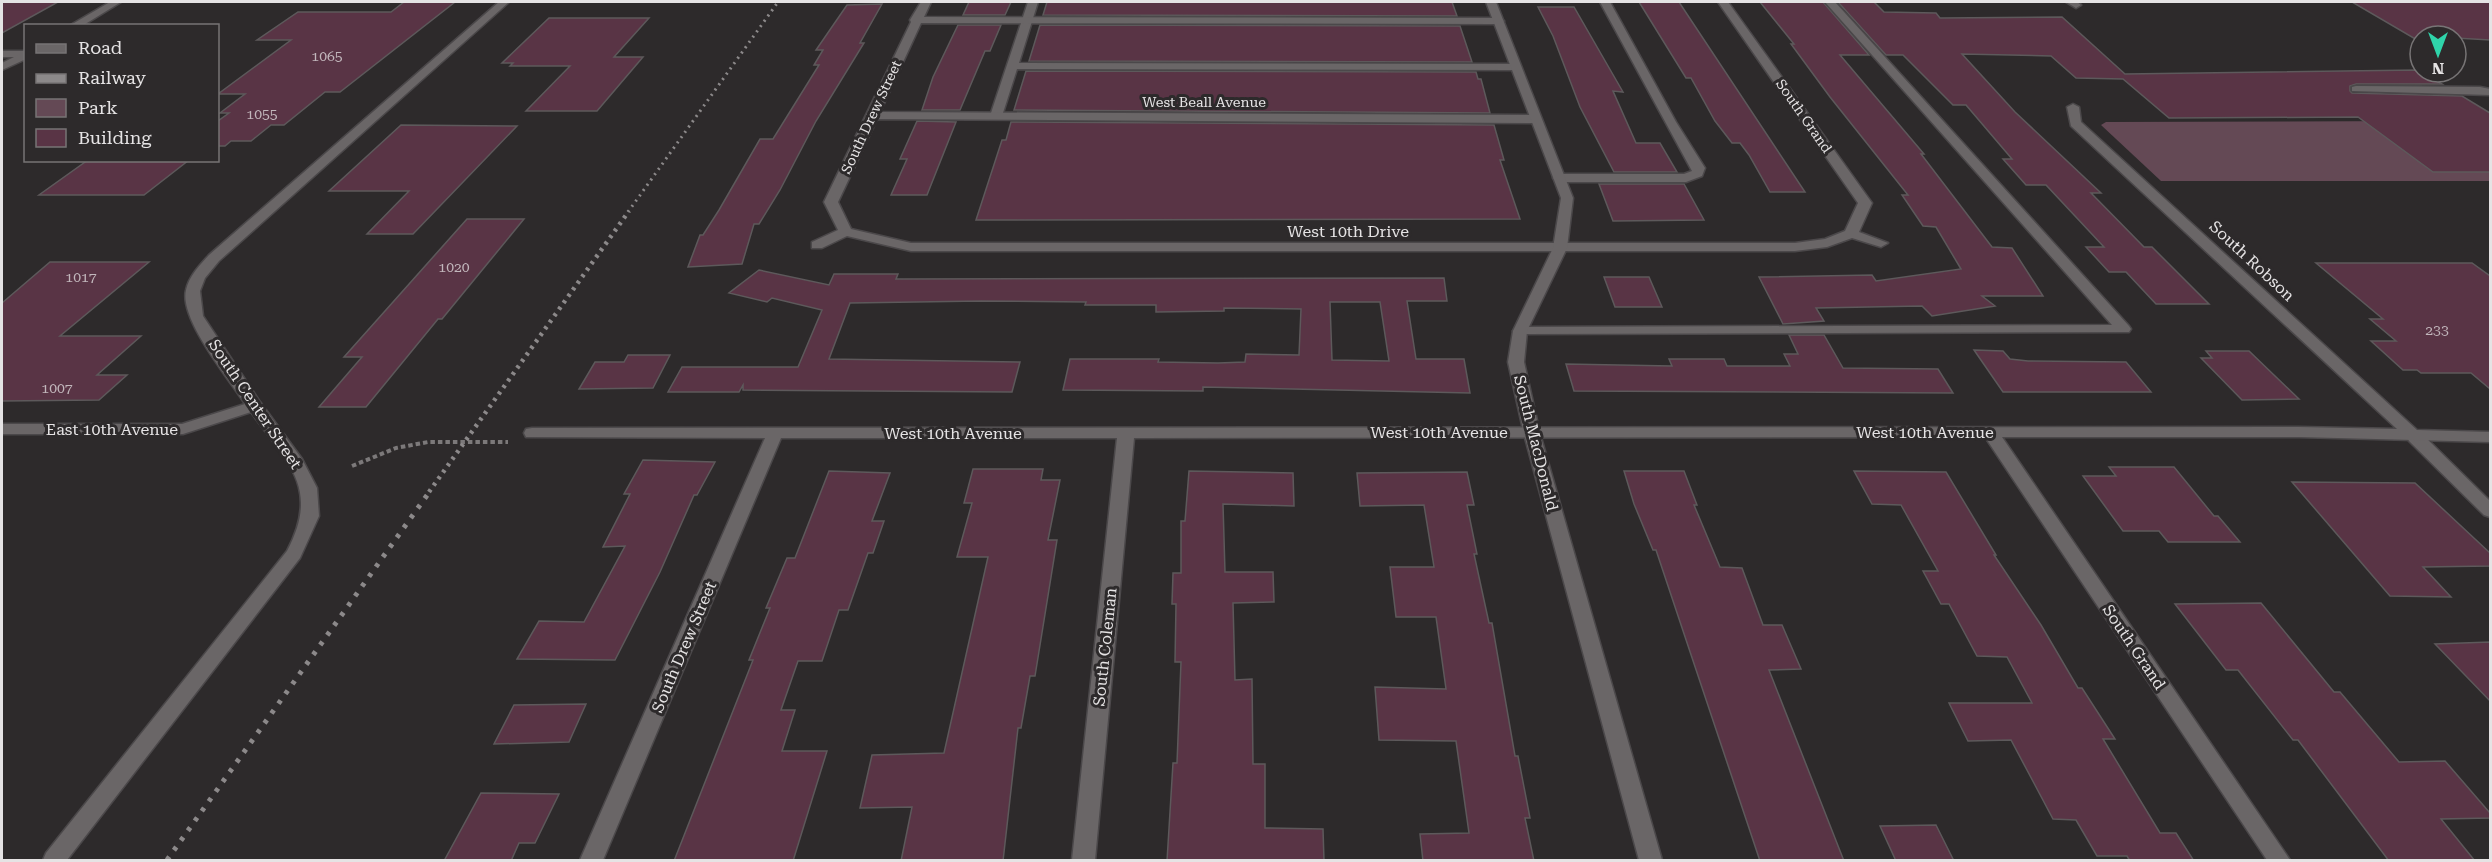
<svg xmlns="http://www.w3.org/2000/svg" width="2492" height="862" font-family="'Roboto Serif',serif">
<rect width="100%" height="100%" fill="#2d2a2b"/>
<!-- green -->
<path fill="#644955" d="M2421,121L2490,166V181H2161L2101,125L2106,122Z"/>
<!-- building -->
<path fill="#593445" stroke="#5d595b" stroke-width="1.5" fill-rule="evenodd" d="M2,2H58L2,33Z
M404,2H455L340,92H325L284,125H271L251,141H231L225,146H218V121L229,113H220L245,94H218L291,40H257L298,12H391Z
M969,2H1011L1005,15H963Z
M1047,2H1452L1457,16L1043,15Z
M1639,2H1679L1805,192H1770L1749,155L1740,143H1732L1715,121L1691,78H1686Z
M1760,2H1823L1869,55H1840L1924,154H1921L1992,247L2012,248L2043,296H1982L1995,306L1932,316L1922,306L1816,308L1824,321L1783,324L1759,277L1872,275L1876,281L1961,269L1936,227L1923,226L1902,195H1908L1830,97L1791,44H1794Z
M1838,2H1874L1884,12L1936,13L1940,18L2062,17L2125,74L2418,70L2442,84H2356L2350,86V91L2352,93L2462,96L2490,113V172H2433L2358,117L2169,118L2123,79L2076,78L2051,56L1962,54L2015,112L2101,193H2091L2144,247H2152L2209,304H2156L2126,272H2109L2086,247H2104L2046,185H2026L2003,159H2012L1966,105H1953L1903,55H1886Z
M2352,2H2490V40L2420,36V40H2417Z
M882,4L860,43H864L816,121L780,190L759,224H754L742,264L688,267L700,235H703L719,210L760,139H773L819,65H814L823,50H816L847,5Z
M1538,7H1574L1623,92L1613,91L1636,143H1660L1677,172H1614L1580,107L1553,36Z
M549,18H649L614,57H643L597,111H526L570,66H510L513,63H502Z
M958,25H1001L990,51H985L960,110H922L933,77Z
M1040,25L1460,26L1472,62L1029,61Z
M1026,71L1476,72L1478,79H1481L1490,113L1014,110Z
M917,121L956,122L927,195H891L907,159H900Z
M1011,122L1494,125L1504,160H1500L1520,219L976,220L1002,140H1006Z
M401,125L517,126L413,234H367L409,191H329Z
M88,160H189L144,195H39Z
M1599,184H1684L1704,220L1613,221Z
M467,219H524L442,319H438L366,407H319L362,357H344Z
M50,262H149L60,336H141L97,375H127L99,400L2,401V303Z
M2316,263H2472L2490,276V389L2471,373H2421L2417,370H2403L2371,341H2396L2370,319H2383Z
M759,270L829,285L834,274H898L896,279L1444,278L1447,301H1407L1416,359H1464L1470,393L1203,387V391L1063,390L1070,359H1159L1158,362L1218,363L1245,362L1246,354L1299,355L1301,309L1224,308V311L1156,312V305H1085L1086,302L981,301L850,303L829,359L1020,362L1012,392L743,390V385L739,392H668L682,367H798L822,310L772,298L767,302L729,293ZM1330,302H1380L1389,361L1332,360Z
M1604,277H1649L1662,307H1615Z
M1789,335H1824L1843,368L1938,369L1953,393L1574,391L1566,364L1672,366L1669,359H1724L1727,366H1790L1784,354H1798Z
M1974,350L2003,351L2010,359L2028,361L2126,362L2151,392H2003Z
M2206,351H2249L2299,399L2242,400L2201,358H2212Z
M628,355H670L653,388L579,389L595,362H624Z
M643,460L715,462L697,495H694L660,572L615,660L517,659L539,621L584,622L625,546L603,547L630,494H624Z
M2109,467H2174L2214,516H2218L2240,542H2168L2159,531H2123L2083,476H2116Z
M973,469H1043L1041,480H1060L1048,540H1057L1035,676H1030L1021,728H1018L1003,861H901L912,807L860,808L872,755L944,753L988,557H957L972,503H964Z
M829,471L890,473L872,521H884L873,553H868L848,610H839L822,661H798L781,710H795L782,751H827L793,861H674L753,660H749L770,608H766L787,558H795Z
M1189,471L1293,473L1294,506L1223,504L1225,572H1273L1274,602L1233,603L1235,680L1252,679L1253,764H1265V828L1323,829L1324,861H1167L1173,763H1177L1181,662H1175L1176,604H1172L1173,573H1181V521H1185Z
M1624,471H1684L1697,505H1694L1720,567L1742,568L1763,625H1782L1801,669L1769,670L1844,861H1760L1656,550H1653L1634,504Z
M1854,471L1946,472L1996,555H1994L2041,625L2078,688H2082L2115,739H2103L2160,833H2176L2194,861H2130L2127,856H2097L2076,820L2053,819L2011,740L1968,741L1949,703H2032L2007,657L1977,656L1949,604H1941L1923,571H1938L1901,505L1872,504Z
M1467,472L1474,505H1467L1477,554H1474L1489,623H1492L1515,756H1518L1530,818H1525L1534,861H1423L1420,834L1469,833L1456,741L1379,740L1375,687L1446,689L1436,617H1396L1390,567H1434L1424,505L1360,506L1357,473Z
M2292,482L2415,483L2490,553V566L2423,567L2451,597L2390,596Z
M2261,603L2334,692H2340L2399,762L2445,761L2490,813V818L2441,819L2475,861H2389L2298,740H2293L2238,670H2226L2175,604Z
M2490,642V701L2435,644Z
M586,704L569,742L494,744L514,705Z
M481,793L559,794L535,843H519L511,861H444Z
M1936,825L1954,861H1896L1880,826Z"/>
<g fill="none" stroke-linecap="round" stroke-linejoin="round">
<!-- service casing -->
<g stroke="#4b484a" stroke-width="3">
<path id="service" d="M1028,2H1038L1019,63L1515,64L1520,67L1515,70L1017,69L1002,116L992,118L990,116Z
M1600,2H1610L1676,122L1705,168L1702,176L1686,182H1559L1553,178L1559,174H1684L1692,171Z
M1825,2H1835L2129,326L2131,329L2129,332L1515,334L1513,331L1520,327L2112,325Z
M2066,2H2077L2081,5L2076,8Z
M2,51H26V57H2Z
M2356,86L2480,87L2490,89V95L2352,91V87Z
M2415,432L2421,433L2490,501V517L2484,515L2409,441L2407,437Z"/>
</g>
<!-- minor casing -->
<g stroke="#4b484a" stroke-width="3">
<path id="minor" d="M110,2H121L82,26H69Z
M499,2H509L219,261L205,278L200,291L203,316L260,402L302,459L317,488L319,516L300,558L67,860H43L46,853L287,551C321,487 287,463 251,412L183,434H2V424H182L245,404C229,379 179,319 186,290C189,276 200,265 209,255Z
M921,2H931L924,17L1499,18L1504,21L1499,24L921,23L880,112L1535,115L1541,119L1535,123L877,119L838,202L851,229L911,243H1795L1825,239L1845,231L1858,203L1718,2H1728L1872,203L1859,232L1888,243L1881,247L1852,238L1827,247L1795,251H911L847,236L822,248H812V242L838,230L824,202L911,22L910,20Z
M26,51V59L2,70V63Z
M2073,104L2079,107L2081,122L2417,430L2490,432V442L2299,437H2002L2290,860H2267L1985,437L1134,438L1095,860H1072L1117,438H781L603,860H580L765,438L526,437L524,433L526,429L532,428L2299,427L2397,429L2071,126L2067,107Z"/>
</g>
<!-- tertiary casing -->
<g stroke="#4b484a" stroke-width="3">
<path id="tertiary" d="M1486,2H1496L1573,198L1567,248L1527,331L1524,362L1540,434L1662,860H1639L1524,434L1508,362L1513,331L1553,248L1561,198Z"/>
</g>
<!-- path -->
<path stroke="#7c797a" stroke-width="4" stroke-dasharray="4.5 3" stroke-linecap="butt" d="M352,466L396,448L428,442H508"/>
<!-- service -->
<use href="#service" fill="#6a6667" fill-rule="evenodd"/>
<!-- minor -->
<use href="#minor" fill="#6a6667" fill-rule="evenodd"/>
<!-- tertiary -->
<use href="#tertiary" fill="#6a6667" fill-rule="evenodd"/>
<!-- rail-far2 -->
<path stroke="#8c898a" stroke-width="3" stroke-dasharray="2 4.5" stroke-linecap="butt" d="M628,212L778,2"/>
<!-- rail-far1 -->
<path stroke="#8c898a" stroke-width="4.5" stroke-dasharray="3 5" stroke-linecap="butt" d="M429,492L629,211"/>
<!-- rail -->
<path stroke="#8c898a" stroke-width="5" stroke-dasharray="4 8" stroke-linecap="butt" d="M167,860L430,491"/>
</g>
<g text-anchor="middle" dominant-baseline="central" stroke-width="6" stroke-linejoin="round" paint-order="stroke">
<!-- number labels -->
<g font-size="14" fill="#c2b7bc">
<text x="327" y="56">1065</text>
<text x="262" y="114">1055</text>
<text x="454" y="267">1020</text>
<text x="81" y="277">1017</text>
<text x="2437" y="330">233</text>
<text x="57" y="388">1007</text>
</g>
<!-- far-street labels -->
<g font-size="14" fill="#e5e3e4" stroke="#2d2a2b">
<text x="1204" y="102">West Beall Avenue</text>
<text transform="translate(1804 116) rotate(55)">South Grand</text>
<text transform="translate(871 117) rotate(-65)">South Drew Street</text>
</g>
<!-- street labels -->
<g font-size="16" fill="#e5e3e4" stroke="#2d2a2b">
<text x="1348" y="231">West 10th Drive</text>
<text transform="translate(2252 261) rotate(43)">South Robson</text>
<text transform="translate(255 404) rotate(56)">South Center Street</text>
<text x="112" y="429">East 10th Avenue</text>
<text x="1439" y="432">West 10th Avenue</text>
<text x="1925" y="432">West 10th Avenue</text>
<text x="953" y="433">West 10th Avenue</text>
<text transform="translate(1536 443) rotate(76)">South MacDonald</text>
<text transform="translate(684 647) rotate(-67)">South Drew Street</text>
<text transform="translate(1105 647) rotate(-84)">South Coleman</text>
<text transform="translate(2134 647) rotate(56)">South Grand</text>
</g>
</g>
<!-- border -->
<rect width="2492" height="862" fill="none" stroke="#e5e3e4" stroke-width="6"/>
<!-- legend -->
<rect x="24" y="24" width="195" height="138" fill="#2d2a2b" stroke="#777475" stroke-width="1.5"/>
<rect x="36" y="44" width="30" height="9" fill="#6a6667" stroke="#777475" stroke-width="1.5"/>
<text x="78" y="54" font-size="18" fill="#e5e3e4">Road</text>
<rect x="36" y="74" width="30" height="9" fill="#8c898a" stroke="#777475" stroke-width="1.5"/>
<text x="78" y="84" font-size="18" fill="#e5e3e4">Railway</text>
<rect x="36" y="99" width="30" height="18" fill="#644955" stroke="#777475" stroke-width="1.5"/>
<text x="78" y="114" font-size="18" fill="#e5e3e4">Park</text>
<rect x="36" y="129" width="30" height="18" fill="#593445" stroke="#777475" stroke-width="1.5"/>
<text x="78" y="144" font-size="18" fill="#e5e3e4">Building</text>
<!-- north arrow -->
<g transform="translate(2438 54) rotate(180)"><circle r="28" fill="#2d2a2b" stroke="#777475" stroke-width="1.5"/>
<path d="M0-4.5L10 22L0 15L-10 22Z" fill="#2fd4aa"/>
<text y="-9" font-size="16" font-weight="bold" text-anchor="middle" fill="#e5e3e4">N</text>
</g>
</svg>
